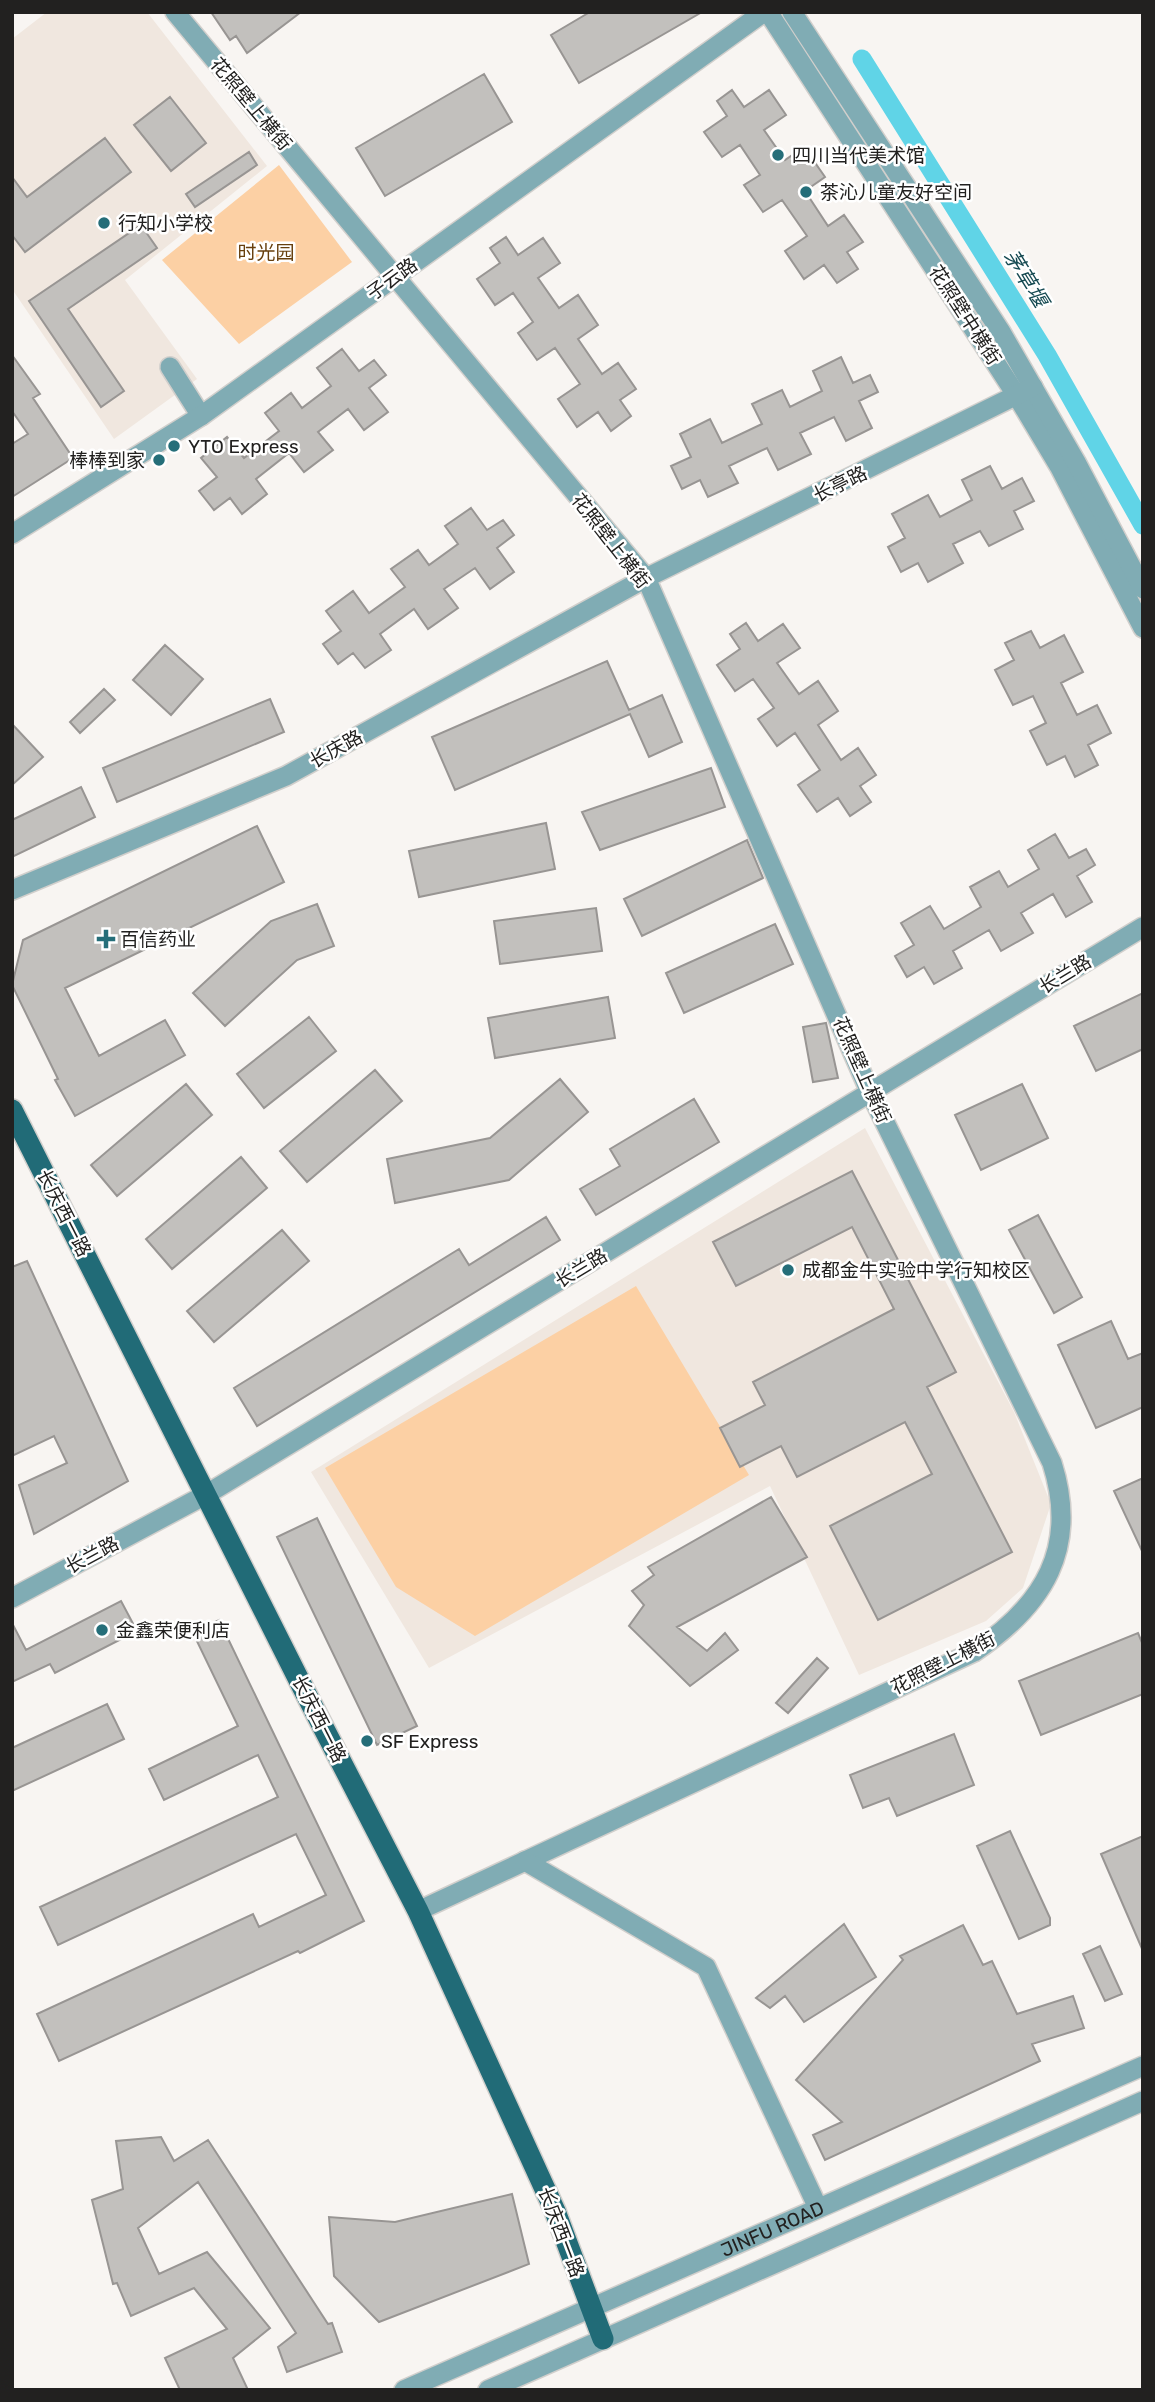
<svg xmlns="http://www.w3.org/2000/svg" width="1155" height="2402" font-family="Rubik,'Noto Sans SC',sans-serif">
<rect width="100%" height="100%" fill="#f8f5f2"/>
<!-- built -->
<path fill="#f0e7df" d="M47,12H147L267,166L125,280L197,379L114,439L12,289V39Z
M865,1128L1014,1412L1051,1504L1023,1588L986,1621L859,1675L770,1486L429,1668L311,1472Z"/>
<!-- green -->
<path fill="#fcd0a4" d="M279,165L352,262L239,344L162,260Z
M636,1286L749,1475L475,1636L396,1587L325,1468Z"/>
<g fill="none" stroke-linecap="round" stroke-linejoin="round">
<!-- canal -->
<path stroke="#60d4e7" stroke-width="19" d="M862,59L1047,355L1143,525"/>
</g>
<!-- building -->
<path fill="#c2c0bd" stroke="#989593" stroke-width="2" d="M211,12H301L247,53L236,36L230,40Z
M590,12H702L579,83L551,35Z
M484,74L512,122L385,196L356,148Z
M732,90L744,107L769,90L786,115L764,130L785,160L804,147L825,177L805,191L828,226L844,215L863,242L847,252L858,269L837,283L824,265L804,279L785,251L807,236L782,200L763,212L744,185L760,175L740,145L722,157L704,132L727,116L717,101Z
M170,97L206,143L171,171L134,125Z
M105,138L131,172L25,252L12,235V177L27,197Z
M249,152L257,165L195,207L186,194Z
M141,225L157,248L68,309L124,391L101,407L29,301Z
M506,237L518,255L543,238L560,263L538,278L559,308L578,295L598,325L578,339L602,374L618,363L636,389L620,400L631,416L611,431L598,412L577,427L558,399L580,384L555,348L537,360L518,333L533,322L513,293L495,305L477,279L500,263L490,248Z
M342,349L359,371L374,360L386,375L369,388L388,412L364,430L348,409L318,432L333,450L304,472L289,453L256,479L267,494L242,514L230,498L214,510L199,491L217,477L201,458L227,437L244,458L279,431L265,413L291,393L302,408L331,386L317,368Z
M12,355L40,394L33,398L73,458L12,497V444L28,434L12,411Z
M841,357L853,383L870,375L878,392L859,401L872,428L846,441L834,417L800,433L811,454L778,470L767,448L729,466L738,483L708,497L700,480L682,489L671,466L691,457L680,434L710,419L722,443L762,424L752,404L782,390L790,407L822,391L813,371Z
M990,466L1002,489L1022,478L1034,501L1014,511L1023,529L989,546L980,531L953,544L963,563L928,582L918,563L901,572L888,547L905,538L892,514L928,495L940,517L972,500L962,480Z
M471,508L487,530L503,520L514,535L497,548L514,572L490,589L475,568L444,589L458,608L428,629L414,609L380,634L391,650L365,668L353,653L338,664L323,644L341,631L326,611L353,591L369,613L405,587L391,569L418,550L429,565L458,544L445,526Z
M746,623L758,641L783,624L800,648L777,663L799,694L818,681L838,711L818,725L841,760L858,748L876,775L860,786L871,802L850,816L838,798L817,812L798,785L820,770L795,733L777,746L758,719L774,708L753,679L735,691L717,665L740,649L730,634Z
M1031,631L1040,648L1064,635L1083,672L1061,683L1077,715L1097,705L1111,733L1088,745L1098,765L1075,777L1065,756L1047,765L1030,731L1046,723L1033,696L1013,705L995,670L1014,660L1005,643Z
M165,645L203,679L171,715L133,680Z
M607,661L629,710L662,695L682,742L649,757L630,714L455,790L432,737Z
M104,689L115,700L80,733L70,722Z
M270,699L284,732L117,802L103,768Z
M12,724L43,757L12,785Z
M711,768L725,807L600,850L582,812Z
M81,787L95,817L12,857V820Z
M546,823L555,869L419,897L409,851Z
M257,826L284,882L65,988L99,1056L165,1020L185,1055L75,1116L55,1080L58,1079L12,985L23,940Z
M1055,834L1069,858L1086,849L1095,865L1077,876L1092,902L1066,917L1053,894L1021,913L1033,933L1001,951L989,930L953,951L962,968L934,984L924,967L907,977L895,956L914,945L901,923L930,906L944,929L981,907L970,887L999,871L1008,887L1039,869L1028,850Z
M747,840L763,878L642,936L624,899Z
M317,904L334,946L297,960L225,1026L193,993L271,921Z
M596,908L602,951L500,964L494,921Z
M775,924L793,964L684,1013L666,973Z
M1143,993V1049L1096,1071L1074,1026Z
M608,997L615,1038L495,1058L488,1018Z
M309,1017L336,1051L264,1108L237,1074Z
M826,1023L838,1078L813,1082L803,1027Z
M375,1070L402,1101L307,1182L280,1151Z
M560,1079L588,1112L509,1180L395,1203L387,1159L490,1138Z
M186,1084L212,1115L117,1196L91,1165Z
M1022,1084L1048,1138L981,1170L955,1115Z
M694,1099L719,1142L596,1215L580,1189L620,1166L610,1149Z
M241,1157L267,1188L172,1269L146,1239Z
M852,1171L956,1372L927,1387L1012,1552L878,1620L830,1526L932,1474L905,1422L797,1477L781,1446L740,1467L720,1428L765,1405L753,1382L894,1309L852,1227L736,1286L713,1242Z
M1038,1215L1082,1297L1054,1313L1009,1230Z
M546,1217L560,1240L257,1426L234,1388L459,1249L469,1265Z
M282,1230L309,1261L214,1342L187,1311Z
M27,1261L128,1481L34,1534L19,1485L67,1463L54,1436L12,1456V1267Z
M1111,1321L1128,1359L1143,1353V1407L1096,1428L1058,1345Z
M1143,1478V1553L1114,1491Z
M771,1497L807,1557L677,1627L707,1651L725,1633L738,1650L690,1686L629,1626L644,1605L632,1591L654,1575L648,1567Z
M317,1518L417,1726L377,1745L277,1537Z
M121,1601L137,1631L55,1673L50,1664L12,1682V1623L26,1650Z
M219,1620L364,1921L300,1953L298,1951L59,2061L37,2014L253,1914L259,1927L326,1895L296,1834L58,1945L40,1907L278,1797L258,1755L164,1800L149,1769L238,1726L193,1633Z
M1138,1633L1143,1645V1694L1041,1735L1019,1681Z
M817,1658L828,1668L788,1713L776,1703Z
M107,1704L124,1739L12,1791V1748Z
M954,1734L974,1785L897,1816L889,1798L863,1808L850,1775Z
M1010,1831L1050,1918V1925L1019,1939L977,1846Z
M1143,1836V1951L1101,1854Z
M844,1924L876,1977L804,2022L785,1996L770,2008L756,1998Z
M963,1925L983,1965L992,1961L1017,2014L1073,1996L1084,2028L1032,2044L1040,2061L825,2160L813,2135L842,2122L796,2080L903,1960L900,1956Z
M1100,1946L1122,1994L1105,2001L1083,1954Z
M161,2137L174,2161L208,2140L328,2324L332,2323L342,2352L287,2372L278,2347L296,2333L198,2182L138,2228L159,2274L207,2252L270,2328L233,2358L248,2390H180L165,2358L227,2329L194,2288L131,2316L117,2283L113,2284L92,2200L123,2189L116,2141Z
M512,2194L529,2264L379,2322L334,2276L329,2217L395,2222Z"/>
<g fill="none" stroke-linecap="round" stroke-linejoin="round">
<!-- minor casing -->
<g stroke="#d1cfcc" stroke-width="22">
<g id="minor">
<path d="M175,12L646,578L870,1092L1052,1463C1079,1548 1044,1605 974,1652L418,1911"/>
<path d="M768,12L1017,396L1059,466L1143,628"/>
<path d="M792,12L1001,332L1076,462L1143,589"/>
<path d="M170,367L201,416"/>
<path d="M12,534L201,416L764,12"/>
<path d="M12,890L286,776L646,578L1033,387"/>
<path d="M12,1598L207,1494L1143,927"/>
<path d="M525,1861L706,1967L818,2208"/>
<path id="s1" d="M404,2390L1143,2066"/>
<path d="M488,2390L1143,2101"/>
</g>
</g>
<!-- major casing -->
<g stroke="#d1cfcc" stroke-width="24">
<path id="major" d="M12,1110L304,1690L418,1911L555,2211L603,2339"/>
</g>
<!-- minor -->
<use href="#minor" stroke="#80acb4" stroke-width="19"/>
<!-- major -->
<use href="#major" stroke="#216b77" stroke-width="21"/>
</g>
<!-- markers -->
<g fill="#256e79" stroke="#fff" stroke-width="2.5">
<circle cx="778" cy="155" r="7"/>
<circle cx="806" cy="192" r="7"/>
<circle cx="104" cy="223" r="7"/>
<circle cx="174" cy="446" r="7"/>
<circle cx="159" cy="460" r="7"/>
<path d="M102.5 928.5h7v7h7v7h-7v7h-7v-7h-7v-7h7z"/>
<circle cx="788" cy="1270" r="7"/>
<circle cx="102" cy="1630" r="7"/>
<circle cx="367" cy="1741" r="7"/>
</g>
<g text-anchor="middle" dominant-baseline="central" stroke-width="5" stroke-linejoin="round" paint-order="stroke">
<!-- street labels -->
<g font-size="19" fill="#222120" stroke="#fff">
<text transform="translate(251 104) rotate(50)">花照壁上横街</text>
<text transform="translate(392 279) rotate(-36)">子云路</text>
<text transform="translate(965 315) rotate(57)">花照壁中横街</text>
<text transform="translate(840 484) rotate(-26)">长亭路</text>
<text transform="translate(611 541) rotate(52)">花照壁上横街</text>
<text transform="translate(336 749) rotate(-29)">长庆路</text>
<text transform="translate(1065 974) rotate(-31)">长兰路</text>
<text transform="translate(862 1070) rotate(66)">花照壁上横街</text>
<text transform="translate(64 1213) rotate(63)">长庆西一路</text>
<text transform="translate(581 1268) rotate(-31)">长兰路</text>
<text transform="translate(92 1555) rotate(-28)">长兰路</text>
<text transform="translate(943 1663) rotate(-27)">花照壁上横街</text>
<text transform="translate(319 1719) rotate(63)">长庆西一路</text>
<text stroke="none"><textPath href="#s1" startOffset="402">JINFU ROAD</textPath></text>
<text transform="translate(561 2232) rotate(69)">长庆西一路</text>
</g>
<!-- poi labels -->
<g font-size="19" fill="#222120" stroke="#fff" text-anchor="start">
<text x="792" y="155">四川当代美术馆</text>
<text x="820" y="192">茶沁儿童友好空间</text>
<text x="118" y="223">行知小学校</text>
<text x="188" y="446">YTO Express</text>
<text x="145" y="460" text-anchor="end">棒棒到家</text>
<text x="120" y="939">百信药业</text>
<text x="802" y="1270">成都金牛实验中学行知校区</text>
<text x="116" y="1630">金鑫荣便利店</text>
<text x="381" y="1741">SF Express</text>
</g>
<!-- park labels -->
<g font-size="19" fill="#673f0d" stroke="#fff">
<text x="266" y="252">时光园</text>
</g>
<!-- water labels -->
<g font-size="21" font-style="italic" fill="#164a52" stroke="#fff">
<text transform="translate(1026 278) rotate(58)">茅草堰</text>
</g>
</g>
<!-- border -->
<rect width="1155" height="2402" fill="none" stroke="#222120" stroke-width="28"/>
</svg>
